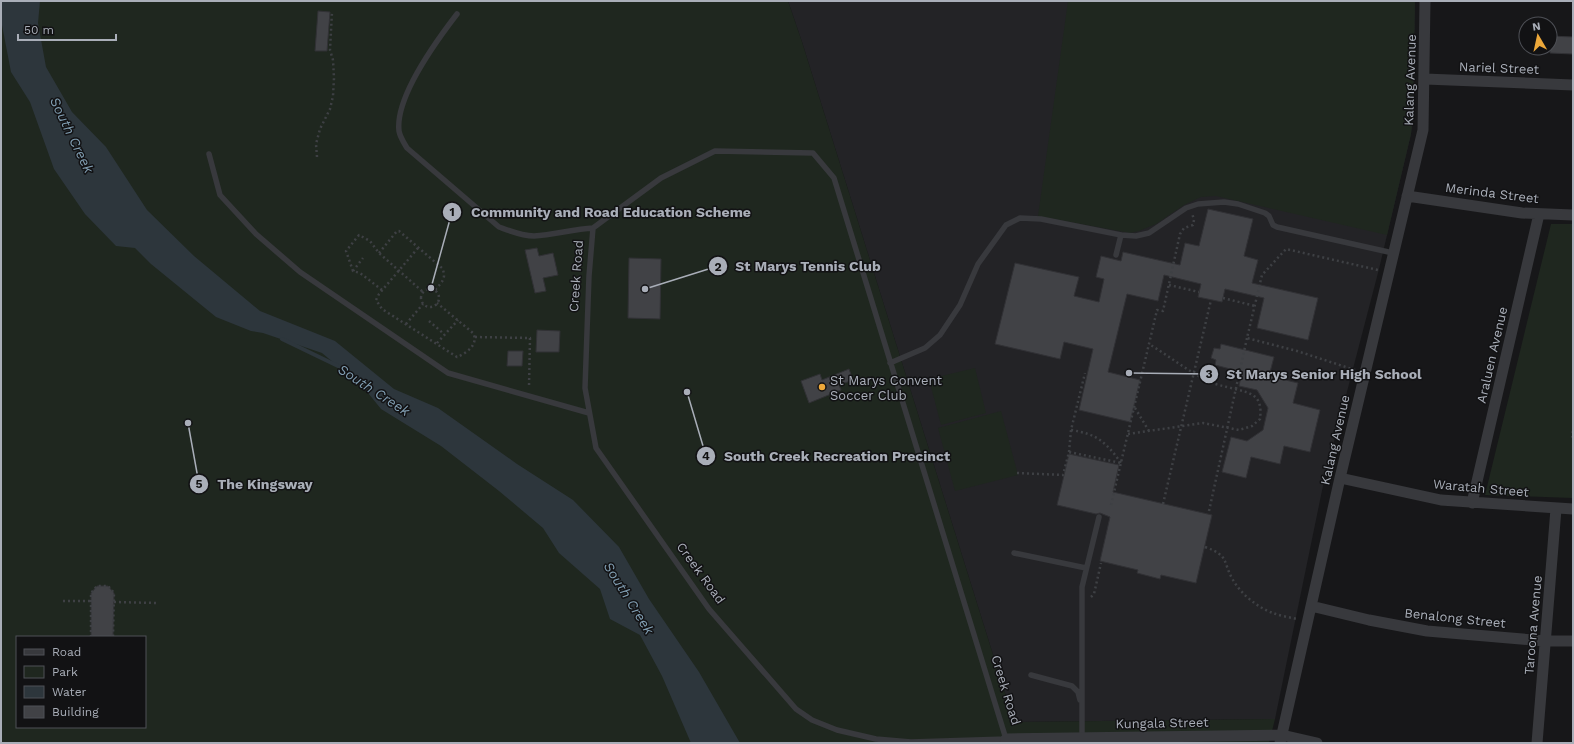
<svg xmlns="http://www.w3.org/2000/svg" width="1574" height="744" font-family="'Work Sans',sans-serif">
<rect width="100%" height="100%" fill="#171719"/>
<!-- built -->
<path fill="#232326" d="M788,1H1415L1413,115L1411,134L1379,269L1325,476L1275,719L1014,722L802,42Z"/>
<!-- green -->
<path fill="#1f271f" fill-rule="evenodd" d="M1,1H788L802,42L1014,722L1275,719L1269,743H1ZM17,637H145V727H17Z
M1068,1H1415L1413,115L1411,134L1387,235L1216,196L1201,197L1184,205L1156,224L1139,231L1130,233L1038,216Z
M1551,224H1573V498L1485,495Z
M975,368L986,413L941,425L929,379Z
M1001,411L1018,475L955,491L938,428Z"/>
<!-- water -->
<path fill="#2d363c" d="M1,1H40L38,23L46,67L72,112L106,147L147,210L194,256L260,311L335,341L394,389L438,408L517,464L573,500L619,547L649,599L699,672L740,743H691L662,676L640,635L610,619L600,589L559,553L543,528L499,491L441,446L381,409L364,388L322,353L263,333L251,331L216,317L151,264L135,248L116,246L85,214L54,169L30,102L11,72L1,20Z"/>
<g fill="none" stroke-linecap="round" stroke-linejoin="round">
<!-- stream -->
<path stroke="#2d363c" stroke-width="4" d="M282,339L340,367"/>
</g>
<!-- building -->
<path fill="#414246" stroke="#313135" d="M318,11L330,12L327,51H315Z
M1550,36L1573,37V54L1550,53Z
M1208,209L1253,219L1244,256L1258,260L1252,283L1318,298L1308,340L1257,328L1264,298L1225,289L1222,302L1198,297L1201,284L1164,275L1158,301L1127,294L1108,372L1140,380L1130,422L1079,410L1093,349L1064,342L1060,359L995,344L1015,263L1079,277L1074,296L1099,302L1104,279L1096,277L1101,256L1121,261L1123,252L1180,265L1185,243L1199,246Z
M537,248L539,256L553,253L558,275L543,278L546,291L535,293L525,250Z
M629,258L661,259L660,319L628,318Z
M537,330L560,331L559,352H536Z
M1221,344L1274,357L1269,376L1298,383L1293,403L1320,410L1310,452L1284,446L1280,464L1251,457L1246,478L1222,472L1231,437L1247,441L1263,430L1268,408L1257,390L1239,386L1242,372L1215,365L1216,360L1211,358L1214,348L1220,349Z
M508,351H523L522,366H507Z
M849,369L853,380L839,385L841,390L809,403L801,381L820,374L822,380Z
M1069,454L1119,465L1113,492L1212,515L1196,583L1161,575L1160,579L1137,573L1138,570L1100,561L1110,517L1100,513L1096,514L1057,505Z
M97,586H108L114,593L113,637H91V593Z"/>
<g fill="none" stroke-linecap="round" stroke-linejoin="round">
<!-- path -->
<path stroke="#3e4044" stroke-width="2.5" stroke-dasharray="2 3" stroke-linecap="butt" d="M317,157L316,144L320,129L330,109L333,96L334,78L333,60L330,50L332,12
M418,248L379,294L376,300L382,309L457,357C467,353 479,344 473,333L437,303
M379,253L397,231H399L442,268C447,278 442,282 435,290
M353,271L363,258
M1169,285L1199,292
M421 298a9 9 0 1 1 18 0a9 9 0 1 1-18 0Z
M382,290L360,273L353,271L346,251L359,235L370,241L379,253L423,292
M1223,298L1255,306
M429,321L444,334
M406,324L423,304
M475,337L530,338L529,387
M437,343L458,320
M1355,370L1297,351L1247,338L1262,275L1286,249L1378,270
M1135,408L1149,431
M1071,430C1097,434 1106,442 1121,463
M1573,431L1572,435L1573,438
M1128,434L1203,423L1239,430L1252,426L1260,419C1261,411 1261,401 1254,396C1247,390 1221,387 1210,382C1189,372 1169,356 1149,344
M1069,452L1071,430L1085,373
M1017,473L1063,475L1069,452L1121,463
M1163,504L1211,300
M1111,505L1157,310L1163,311L1180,234L1184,228L1193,225L1194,220L1192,213
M1209,511L1247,338
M1205,547C1230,556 1222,561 1233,580C1241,594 1258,608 1273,613C1280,616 1289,617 1297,619
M1091,597L1094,594L1101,563
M63,601H91
M114,602L157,603
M91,637V593L97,586H108L114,593L113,637"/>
<!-- service -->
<path stroke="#38393d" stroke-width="5.5" d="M457,14C437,40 395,97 399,131C400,137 404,143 407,148L499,227C510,231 522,236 534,236C554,235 573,229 593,228
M715,151L813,153L834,178L1006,739L911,742L876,739L837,730L812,720L796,709L709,609L596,448L585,388L589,276L593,228L661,178Z
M209,154L220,195L256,234L300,272L448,373L589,413
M1116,255L1121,235
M890,363L925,348L940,335L960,305L978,264L1006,225L1020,218L1041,219L1121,235L1136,236L1149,233L1186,208L1198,204L1224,202L1238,204L1265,213L1269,216L1273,225L1277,227L1393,253
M1014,553L1086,568
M1031,675L1072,686L1078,692L1080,700
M1082,738V587L1099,517"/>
<!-- minor -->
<path stroke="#38393d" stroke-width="11" d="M1425,79L1573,85
M1407,196L1522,213L1573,215
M1340,478L1441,500L1573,509
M1472,503L1539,214
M1311,606L1369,620L1427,631L1545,641H1573
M1006,743V739L1282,735L1317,743
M1280,743L1340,478L1423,130L1425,1
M1537,743L1556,509"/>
</g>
<!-- markers -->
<circle fill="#eda83a" stroke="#121214" stroke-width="1.5" cx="822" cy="387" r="4"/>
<g text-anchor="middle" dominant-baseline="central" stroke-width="3" stroke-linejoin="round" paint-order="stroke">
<!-- street labels -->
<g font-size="13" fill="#a9aeb8" stroke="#121214">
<text transform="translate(1499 68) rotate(2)">Nariel Street</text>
<text transform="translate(1410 80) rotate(-88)">Kalang Avenue</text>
<text transform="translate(1492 193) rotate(7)">Merinda Street</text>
<text transform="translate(576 276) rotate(-86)">Creek Road</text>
<text transform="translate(1492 355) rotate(-77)">Araluen Avenue</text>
<text transform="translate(1335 440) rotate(-77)">Kalang Avenue</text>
<text transform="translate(1481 488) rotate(5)">Waratah Street</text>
<text transform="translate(701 573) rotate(54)">Creek Road</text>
<text transform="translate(1455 618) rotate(6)">Benalong Street</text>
<text transform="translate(1533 625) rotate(-85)">Taroona Avenue</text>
<text transform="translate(1006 690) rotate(73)">Creek Road</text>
<text transform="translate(1162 723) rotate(-1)">Kungala Street</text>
</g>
<!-- poi labels -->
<g font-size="13" fill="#a9aeb8" stroke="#121214" text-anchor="start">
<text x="830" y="380">St Marys Convent<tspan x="830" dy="15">Soccer Club</tspan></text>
</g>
<!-- water labels -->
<g font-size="14" font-style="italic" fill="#819eb2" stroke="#121214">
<text transform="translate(72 135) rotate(64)">South Creek</text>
<text transform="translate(374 390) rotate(33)">South Creek</text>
<text transform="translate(629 598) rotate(58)">South Creek</text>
</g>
</g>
<!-- callouts -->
<path fill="none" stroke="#a9aeb8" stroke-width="1.5" d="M431 288L452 212M645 289L718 266M1129 373L1209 374M687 392L706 456M188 423L199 484"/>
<g fill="#a9aeb8" stroke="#121214" stroke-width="1.5">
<circle cx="431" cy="288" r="4"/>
<circle cx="645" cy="289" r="4"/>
<circle cx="1129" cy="373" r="4"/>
<circle cx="687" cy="392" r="4"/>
<circle cx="188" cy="423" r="4"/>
<circle cx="452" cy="212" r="10"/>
<circle cx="718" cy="266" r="10"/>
<circle cx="1209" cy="374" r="10"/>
<circle cx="706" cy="456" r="10"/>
<circle cx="199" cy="484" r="10"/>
</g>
<g font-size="12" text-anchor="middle" font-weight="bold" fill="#111">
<text x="452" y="216">1</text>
<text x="718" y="271">2</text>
<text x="1209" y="378">3</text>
<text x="706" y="460">4</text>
<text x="199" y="488">5</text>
</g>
<g font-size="14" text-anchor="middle" font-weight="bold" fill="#a9aeb8" stroke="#121214" stroke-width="3" stroke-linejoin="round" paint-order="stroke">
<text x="611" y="217">Community and Road Education Scheme</text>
<text x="808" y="271">St Marys Tennis Club</text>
<text x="1324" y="379">St Marys Senior High School</text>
<text x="837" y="461">South Creek Recreation Precinct</text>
<text x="265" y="489">The Kingsway</text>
</g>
<!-- border -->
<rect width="1574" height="744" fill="none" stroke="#a9aeb8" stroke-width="4"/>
<!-- legend -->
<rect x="16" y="636" width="130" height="92" fill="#121214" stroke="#4e5056"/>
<rect x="24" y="649" width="20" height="6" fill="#38393d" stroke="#4e5056"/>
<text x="52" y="656" font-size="12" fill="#a9aeb8">Road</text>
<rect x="24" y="666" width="20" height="12" fill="#1f271f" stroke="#4e5056"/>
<text x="52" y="676" font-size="12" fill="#a9aeb8">Park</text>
<rect x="24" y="686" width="20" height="12" fill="#2d363c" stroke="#4e5056"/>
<text x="52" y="696" font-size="12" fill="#a9aeb8">Water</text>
<rect x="24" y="706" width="20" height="12" fill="#414246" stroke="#4e5056"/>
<text x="52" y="716" font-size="12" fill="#a9aeb8">Building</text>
<!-- north arrow -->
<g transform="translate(1538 36) rotate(351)"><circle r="19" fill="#121214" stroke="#4e5056"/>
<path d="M0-3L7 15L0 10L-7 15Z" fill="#eda83a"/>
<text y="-6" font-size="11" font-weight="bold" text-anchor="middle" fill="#a9aeb8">N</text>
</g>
<!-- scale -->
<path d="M18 34v6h98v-6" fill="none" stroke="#a9aeb8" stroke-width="2"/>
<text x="24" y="34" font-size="12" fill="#a9aeb8" stroke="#121214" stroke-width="3" paint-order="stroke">50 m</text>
</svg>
